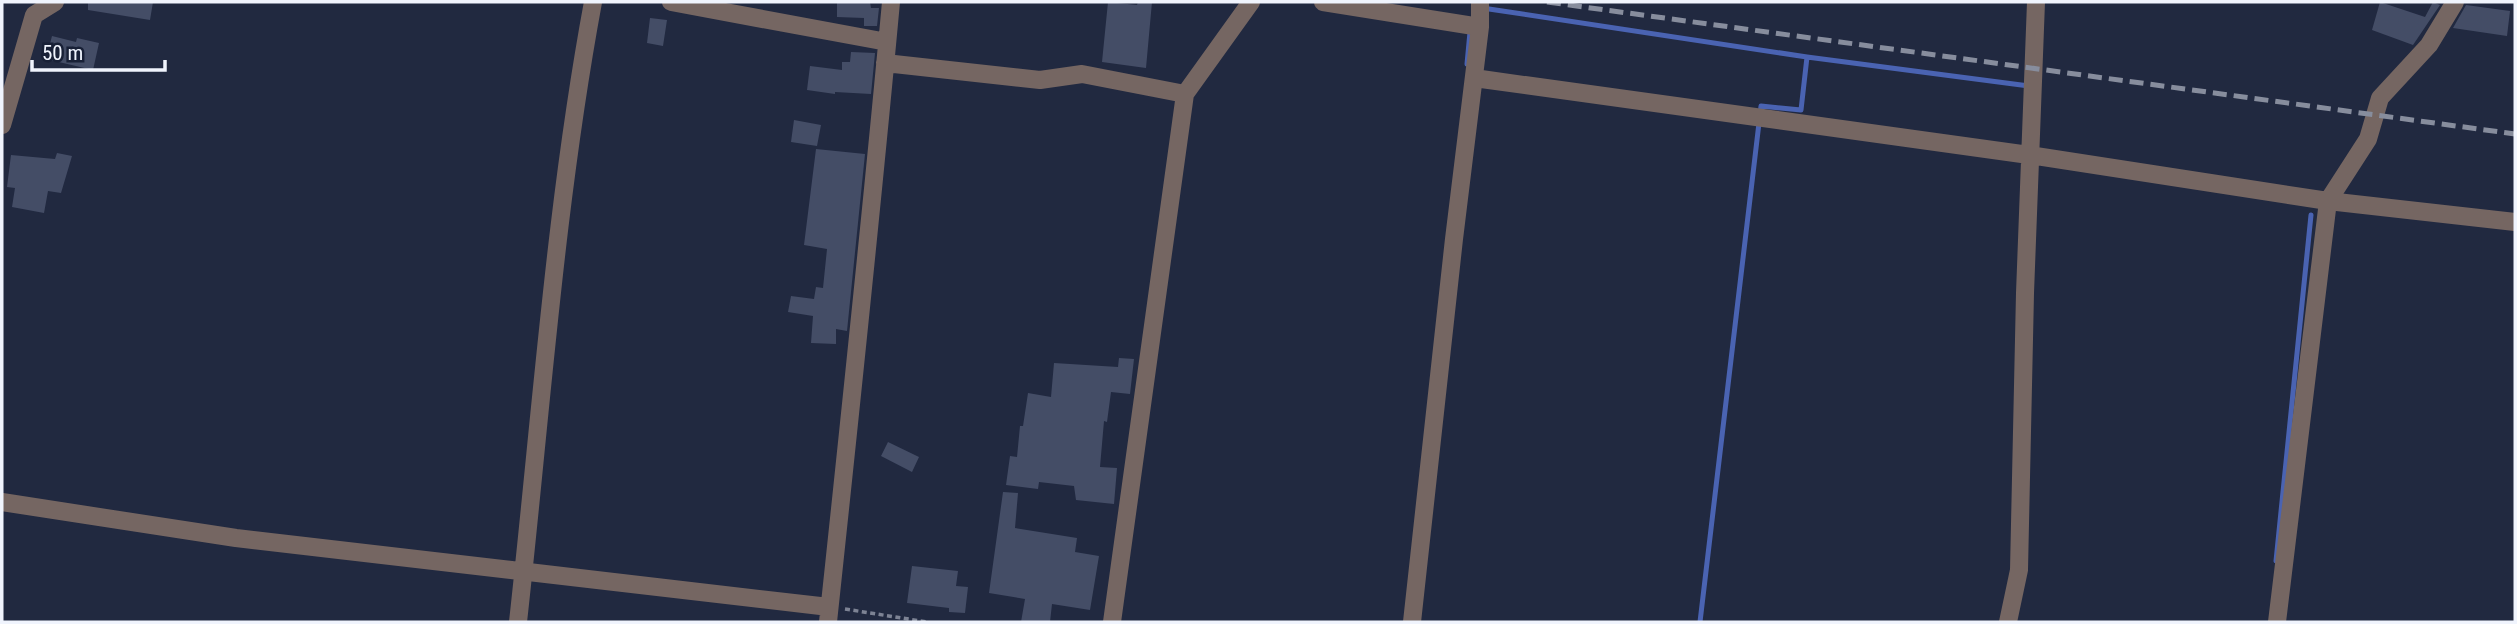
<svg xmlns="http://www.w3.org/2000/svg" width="2517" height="624" font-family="'Roboto Condensed',sans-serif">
<rect width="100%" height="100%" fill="#212940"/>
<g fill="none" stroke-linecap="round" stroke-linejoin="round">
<!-- stream -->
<path stroke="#4a63b2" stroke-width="5" d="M1489,9L1807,57L2029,86
M1467,64L1470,32
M2276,561L2311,215
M1700,622L1761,106L1801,110L1807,57"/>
</g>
<!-- building -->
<path fill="#444d66" d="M88,2H153L150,20L88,10Z
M837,2H870L871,8H879L877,26H864V18L837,17Z
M1108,2L1137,5L1138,2H1152L1146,68L1102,62Z
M2380,2L2425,17L2433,2L2440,5L2413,45L2372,30Z
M2466,5L2510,11L2507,36L2453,28Z
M650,18L667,20L663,46L647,43Z
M52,36L76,42L77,38L99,43L93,70L46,59Z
M851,52L875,53L871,94L835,92V94L807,90L810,66L842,70V62H850Z
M794,120L821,125L817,146L791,142Z
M816,149L865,154L847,331L836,329V344L811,343L813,316L788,312L791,296L814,299L816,287L823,288L827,249L804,245Z
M57,153L72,156L61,193L48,191L44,213L12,207L15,188L7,187L11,155L55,159Z
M1119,358L1134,359L1130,394L1111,392L1107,422L1104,421L1100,467L1117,468L1114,504L1076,500L1074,486L1039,482L1038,489L1006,485L1010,456L1017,457L1020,426H1023L1028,393L1051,397L1054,363L1118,367Z
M888,442L919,457L912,472L881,456Z
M1003,492L1018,493L1015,528L1077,538L1075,552L1099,556L1090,610L1052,604L1050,622H1021L1025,599L989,593Z
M912,566L958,571L956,586L968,587L965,613L949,612V608L907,603Z"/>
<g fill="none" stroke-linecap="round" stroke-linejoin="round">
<!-- path -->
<path stroke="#7d8394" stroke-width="3.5" stroke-dasharray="5 3.5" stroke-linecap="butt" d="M845,609L927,622"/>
<!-- street -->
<path stroke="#756662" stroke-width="18" d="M671,2L887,42
M1323,2L1480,27
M885,63L1040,80L1082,74L1185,94
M1474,78L2029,155L2328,201L2515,222
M2,125L34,15L55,2
M2,502L236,538L829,607
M518,622C541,415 555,207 593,2
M828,622C850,416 872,209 891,2
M1112,622L1185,94L1251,2
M1412,622L1454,239L1480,27V2
M2008,622L2019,570L2025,293L2036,2
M2277,622L2328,201L2368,139L2380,98L2429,45L2455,2"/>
<!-- rail -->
<path stroke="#878d9d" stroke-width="5" stroke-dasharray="14 7" stroke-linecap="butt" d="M1547,2L2515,134"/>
</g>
<!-- border -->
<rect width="2517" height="624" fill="none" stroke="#f0f4fd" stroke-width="7"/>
<!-- scale -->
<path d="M32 60v10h133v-10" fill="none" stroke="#f0f4fd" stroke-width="3.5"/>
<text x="42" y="60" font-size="21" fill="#f0f4fd" stroke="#182036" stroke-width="5" paint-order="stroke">50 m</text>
</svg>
